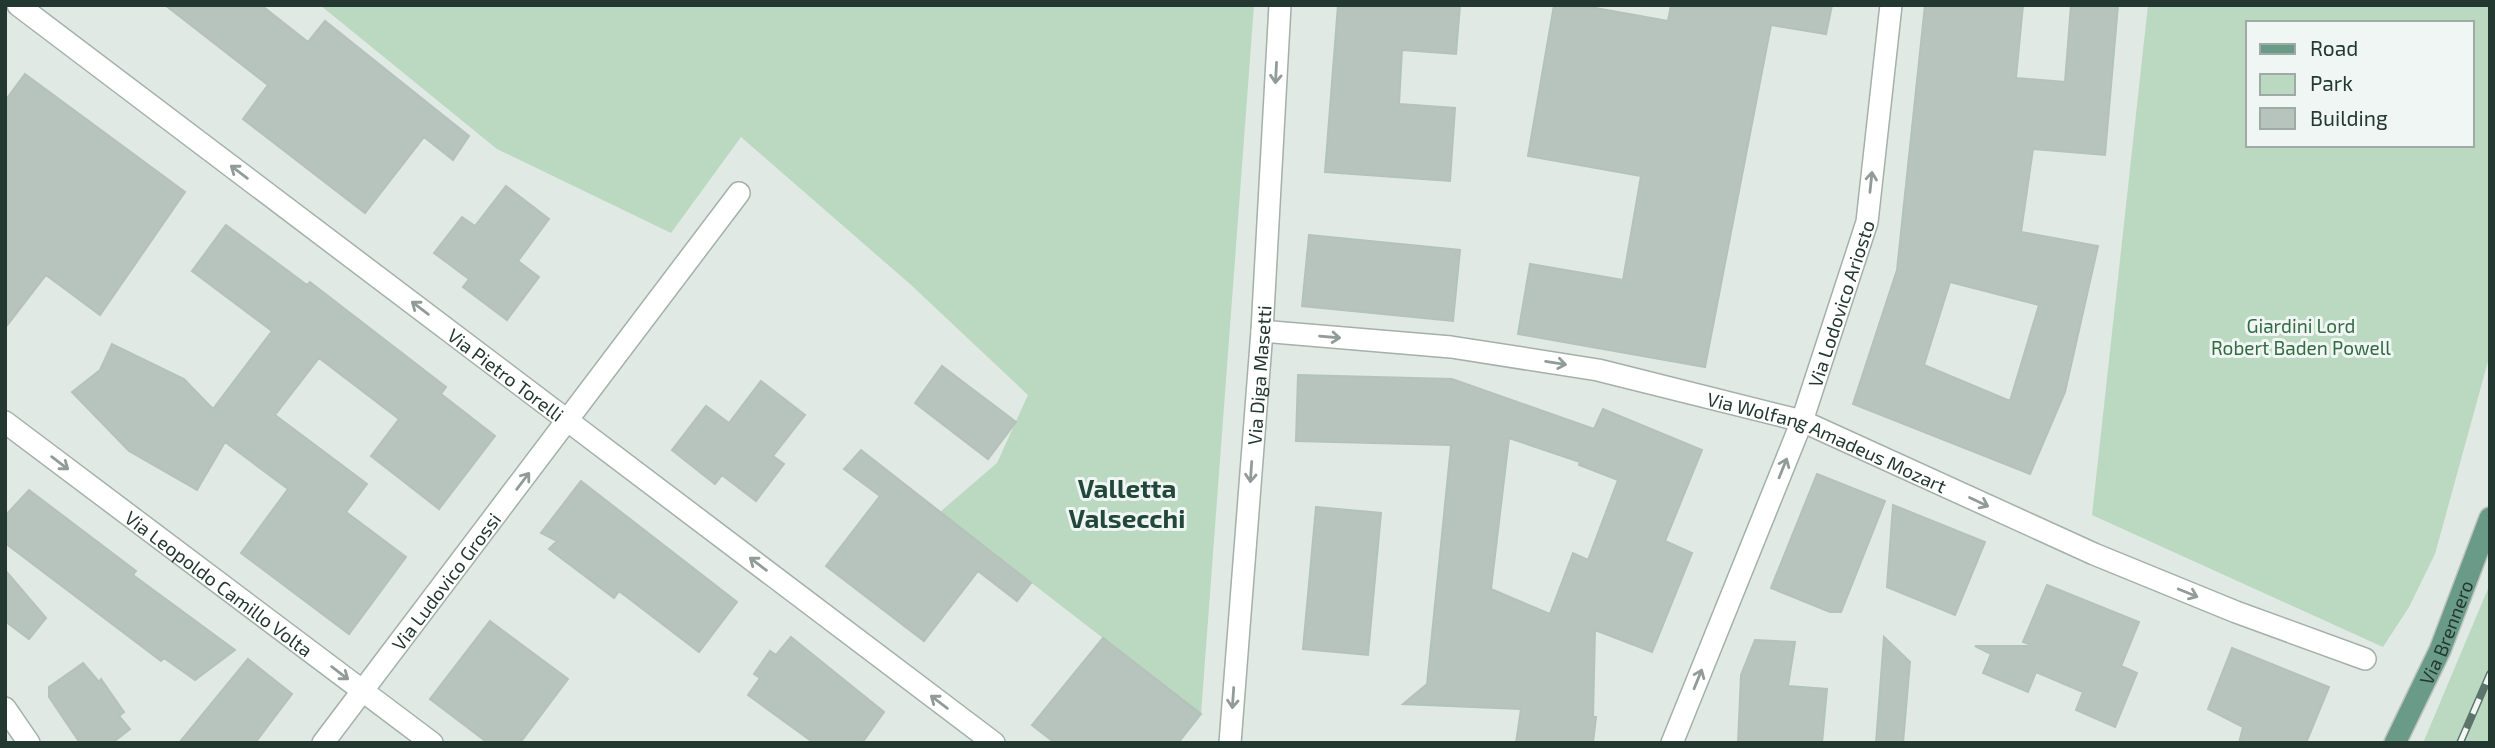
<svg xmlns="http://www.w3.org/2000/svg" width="2495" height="748" font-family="'Exo 2',sans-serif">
<rect width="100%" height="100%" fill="#e0e9e4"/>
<!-- green -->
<path fill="#bbd8c0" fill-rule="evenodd" d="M320,5H1254L1201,714L940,512L997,463L1028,395L910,284L741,137L671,233L497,149Z
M2148,5H2490V354L2435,554L2409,607L2383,647L2092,515ZM2248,23H2472V145H2248Z
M2490,584V743H2423Z"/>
<!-- building -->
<path fill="#b6c4bd" stroke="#b4c2ba" stroke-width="2" fill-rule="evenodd" d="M165,5H261L308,42L325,21L469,136L453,160L424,137L365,213L243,119L268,85Z
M1338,5H1460L1456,54L1402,50L1399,104L1455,108L1450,181L1325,172Z
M1554,5H1579L1668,21L1671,5H1832L1826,34L1771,25L1705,367L1518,334L1530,264L1623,280L1641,176L1528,156Z
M1925,5H2023L2016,78L2065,82L2071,5H2118L2105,155L2033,149L2021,232L2098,246L2065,392L2030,474L1853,404L1897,270ZM1950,282L2039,305L2010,401L1924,365Z
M25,74L185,192L100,315L46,275L5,328V101Z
M506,186L549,219L518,261L539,277L507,320L463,287L469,279L434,253L462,217L475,226Z
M226,225L307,285L310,282L446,387L441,394L495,436L439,509L371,456L399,419L319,358L275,415L367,484L346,512L406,557L349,634L241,553L288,489L225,442L197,490L129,451L72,392L100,370L112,344L184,379L213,409L272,331L192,271Z
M1309,235L1460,250L1453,321L1302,306Z
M942,366L1016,422L988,459L915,403Z
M1298,375L1452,379L1594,429L1603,409L1702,450L1665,541L1692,553L1652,652L1595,630L1593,717H1596L1593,743H1516L1521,709L1403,704L1427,684L1451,445L1296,441ZM1509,438L1580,462L1579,465L1618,480L1588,560L1573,553L1550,614L1491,589Z
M761,381L805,415L773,456L784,464L756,501L722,475L715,484L672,450L706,406L729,423Z
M861,450L1031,583L1017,601L978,571L924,641L826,566L880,496L844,469Z
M1817,474L1885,501L1841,612H1830L1771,588Z
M581,481L737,602L699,652L619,591L614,598L549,549L557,541L541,533Z
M29,490L136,571L133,575L235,650L195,680L164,658L161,661L5,543V516Z
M1893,505L1985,542L1955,615L1887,587Z
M1316,507L1381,513L1368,655L1303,649Z
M5,570L46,618L29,639L5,621Z
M2047,585L2139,622L2121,666L2137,673L2115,727L2076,710L2083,692L2036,672L2028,692L1983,673L1991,654L1975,646H2034L2023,642Z
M490,621L568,679L520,743H488L430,699Z
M791,637L884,712L862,743H814L748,695L760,678L754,674L770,651L776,655Z
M1884,637L1910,662L1903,743H1876Z
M1103,638L1201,714L1178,743H1055L1032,725Z
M1755,640L1795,642L1788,686L1827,689L1822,743H1738L1741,675Z
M2232,648L2329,687L2306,743H2239L2243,727L2208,709Z
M248,659L292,694L255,743H179Z
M83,663L99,682L101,679L124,712L119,716L130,729L112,743H80L49,697V687Z"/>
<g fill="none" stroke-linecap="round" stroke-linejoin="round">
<!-- street casing -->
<g stroke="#a4b0aa" stroke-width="24">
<g id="street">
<path id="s1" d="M18,5L994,743"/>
<path id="s2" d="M1262,331L1451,347L1598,370L1802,421L2094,554L2236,612L2365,659"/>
<path id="s3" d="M5,422L432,743"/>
<path d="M5,708L29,743"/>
<path id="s4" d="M323,743L739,193"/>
<path id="s5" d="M1230,743L1262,331L1280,5"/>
<path id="s6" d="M1672,743L1802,421L1867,222L1891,5"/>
</g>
</g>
<!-- primary casing -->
<g stroke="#bdc3c1" stroke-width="24">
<g id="primary">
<path id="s7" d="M2395,743L2440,650L2490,518"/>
</g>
</g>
<!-- street -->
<use href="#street" stroke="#fff" stroke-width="21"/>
<!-- primary -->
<use href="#primary" stroke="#6a9a88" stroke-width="21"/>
<!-- rail casing -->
<g stroke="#5d746b" stroke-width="8">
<path id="rail" d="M2460,743L2490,674"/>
</g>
<!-- rail -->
<use href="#rail" stroke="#f0f6f3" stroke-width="5" stroke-dasharray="16" stroke-linecap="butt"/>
</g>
<!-- one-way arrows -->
<defs><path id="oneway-shaft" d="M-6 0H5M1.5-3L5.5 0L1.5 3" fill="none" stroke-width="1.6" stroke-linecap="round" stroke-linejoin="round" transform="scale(1.75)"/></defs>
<g stroke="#919c98">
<use href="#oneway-shaft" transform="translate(1276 73) rotate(93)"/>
<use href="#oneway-shaft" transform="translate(239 172) rotate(-143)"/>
<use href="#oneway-shaft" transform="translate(1871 182) rotate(-84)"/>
<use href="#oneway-shaft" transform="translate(420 308) rotate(-143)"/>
<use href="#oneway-shaft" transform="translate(1330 337) rotate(5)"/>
<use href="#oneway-shaft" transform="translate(1556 363) rotate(9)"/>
<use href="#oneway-shaft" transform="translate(60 463) rotate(37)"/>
<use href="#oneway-shaft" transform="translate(1783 468) rotate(-68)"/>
<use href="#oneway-shaft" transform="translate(1251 472) rotate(94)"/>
<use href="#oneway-shaft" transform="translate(523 481) rotate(-53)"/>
<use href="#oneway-shaft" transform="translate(1979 502) rotate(25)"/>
<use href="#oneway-shaft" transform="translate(758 564) rotate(-143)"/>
<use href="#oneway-shaft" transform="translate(2188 593) rotate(22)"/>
<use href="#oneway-shaft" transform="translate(340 673) rotate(37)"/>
<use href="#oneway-shaft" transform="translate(1698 679) rotate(-68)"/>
<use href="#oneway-shaft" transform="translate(1233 698) rotate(94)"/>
<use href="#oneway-shaft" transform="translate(939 702) rotate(-143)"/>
</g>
<g text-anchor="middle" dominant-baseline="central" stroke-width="6" stroke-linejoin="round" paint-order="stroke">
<!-- street labels -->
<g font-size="19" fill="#233830" stroke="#f0f6f3">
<text stroke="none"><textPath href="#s6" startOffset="471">Via Lodovico Ariosto</textPath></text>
<text stroke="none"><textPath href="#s1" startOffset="612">Via Pietro Torelli</textPath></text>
<text stroke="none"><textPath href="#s5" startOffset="369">Via Diga Masetti</textPath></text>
<text stroke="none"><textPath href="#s2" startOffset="579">Via Wolfang Amadeus Mozart</textPath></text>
<text stroke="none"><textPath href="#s3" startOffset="268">Via Leopoldo Camillo Volta</textPath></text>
<text stroke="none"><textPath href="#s4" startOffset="203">Via Ludovico Grossi</textPath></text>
<text stroke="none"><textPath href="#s7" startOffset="122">Via Brennero</textPath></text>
</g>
<!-- park labels -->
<g font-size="19" fill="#326a41" stroke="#f0f6f3">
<text x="2301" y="325">Giardini Lord<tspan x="2301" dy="22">Robert Baden Powell</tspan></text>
</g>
<!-- district labels -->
<g font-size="26" font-weight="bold" fill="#21483a" stroke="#f0f6f3">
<text x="1127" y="487">Valletta<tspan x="1127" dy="30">Valsecchi</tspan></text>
</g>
</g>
<!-- border -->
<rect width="2495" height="748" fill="none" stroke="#233830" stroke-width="14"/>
<!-- legend -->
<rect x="2246" y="21" width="228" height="126" fill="#f0f6f3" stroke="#9eaaa5" stroke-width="2"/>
<rect x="2260" y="44" width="35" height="10" fill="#6a9a88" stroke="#9eaaa5" stroke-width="2"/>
<text x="2310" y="56" font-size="21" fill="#233830">Road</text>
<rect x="2260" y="74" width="35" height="21" fill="#bbd8c0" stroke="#9eaaa5" stroke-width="2"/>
<text x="2310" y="91" font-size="21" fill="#233830">Park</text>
<rect x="2260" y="108" width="35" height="21" fill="#b6c4bd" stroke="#9eaaa5" stroke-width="2"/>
<text x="2310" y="126" font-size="21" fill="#233830">Building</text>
</svg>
